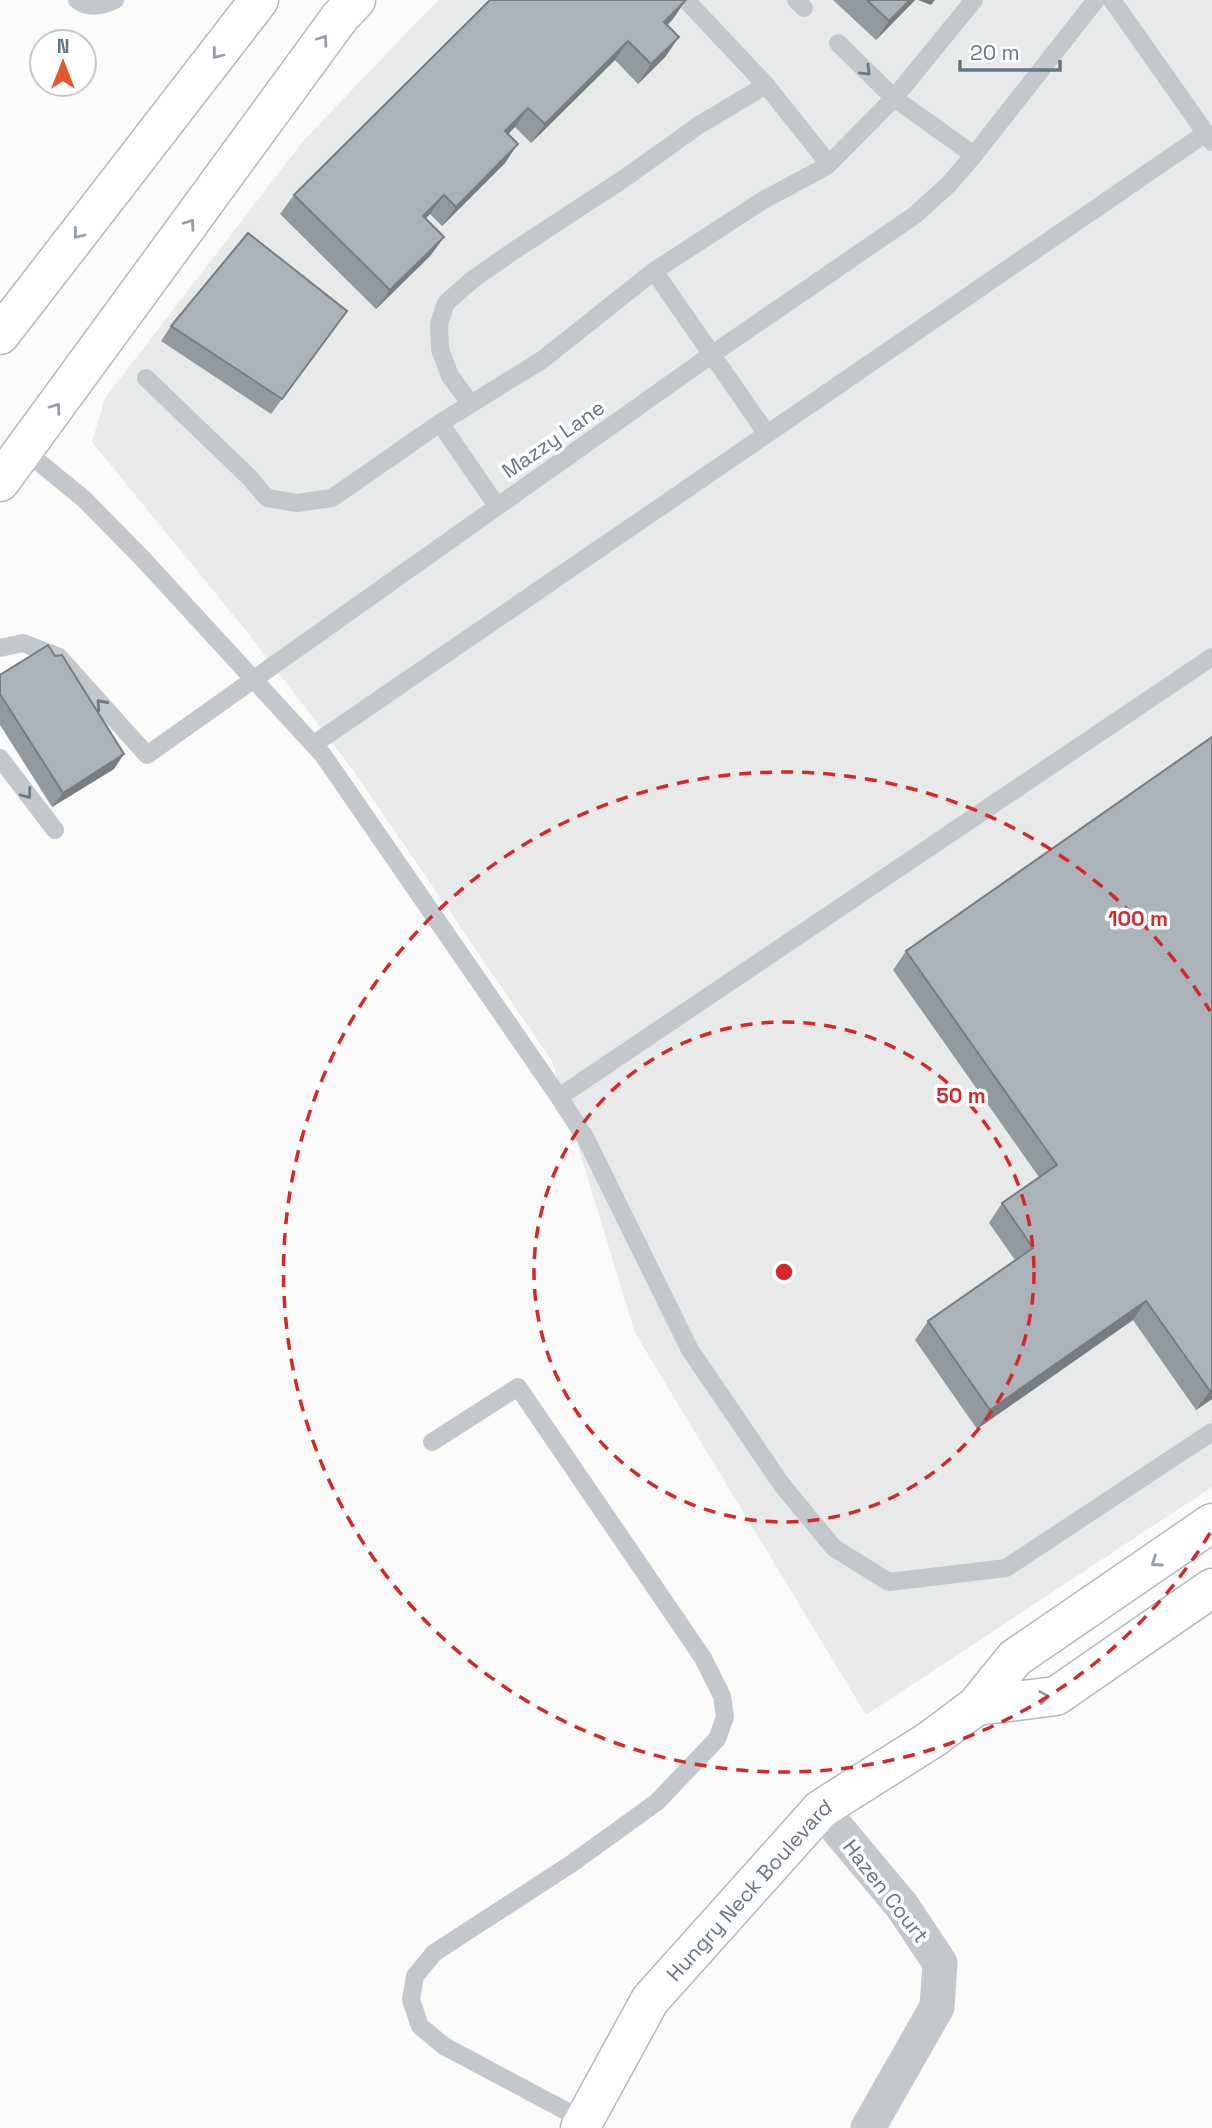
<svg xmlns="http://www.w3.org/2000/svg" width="1212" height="2128" font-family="'Space Grotesk',sans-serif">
<rect width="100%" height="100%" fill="#fafaf8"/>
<!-- built -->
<path fill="#e8e9e9" d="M438,0H1212V1487L866,1715L635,1333L552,1061L353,770L248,633L92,442L105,398L304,140Z"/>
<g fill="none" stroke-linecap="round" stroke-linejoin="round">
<!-- secondary casing -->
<g stroke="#b3babf" stroke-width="41">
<g id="secondary">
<path d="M976,1706L1056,1696L1212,1588"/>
<path id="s1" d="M580,2128L650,2000L821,1809L932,1739L976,1706L1015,1658L1212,1523"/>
</g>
</g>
<!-- trunk casing -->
<g stroke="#b4b9bd" stroke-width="41">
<path id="trunk" d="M0,335L259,0
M0,482L340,17L356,0"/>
</g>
<!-- service -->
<path stroke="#c3c8cc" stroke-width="18" d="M77,0C88,9 103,6 115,0
M686,0L766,85
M796,0L804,8
M1112,0L1212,142
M838,43L894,98L974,0
M654,271L767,434L1206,133
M146,378L249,477L267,498L297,503L332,498L440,423L497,506
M471,404L450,376L440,349L439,324L446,303L472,280L512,252L625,178L699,125L766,85L829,164
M440,423L542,360L654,271L765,199L827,166L894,98L974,155
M24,450L84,499L143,559L323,755L559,1097L585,1137L690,1350L782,1485L834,1548L889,1582L1006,1568L1212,1432
M0,648L23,643L59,657L147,755L711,355L915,215L949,184L974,155L1096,0
M314,744L767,434
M0,758L55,830
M559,1097L1212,657
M432,1442L518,1387L703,1658L722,1696L725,1717L717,1739L657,1802L571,1864L434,1953L415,1976L411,2000L420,2026L444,2046L583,2120"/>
<!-- minor -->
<path stroke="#c3c8cc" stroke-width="35" d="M821,1809L902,1906L940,1963L937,2007L868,2128"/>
<!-- secondary -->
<use href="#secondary" stroke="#fff" stroke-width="38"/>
<!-- trunk -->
<use href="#trunk" stroke="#fff" stroke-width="38"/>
</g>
<!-- wall -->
<path fill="#929a9f" d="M833,0H915L876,40Z
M673,19L667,25L666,56L638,84L615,60L531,143L515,127L508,134L505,163L442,226L430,214L425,219L444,237L430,256L376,309L280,214L294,195Z
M171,326H336L271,414L161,341Z
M55,656L114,769L52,807L0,725V675Z
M1212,737V1399L1196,1410L1133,1320L977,1429L915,1340L928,1321L1015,1260L989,1223L1002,1203L1039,1177L893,970L906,951Z"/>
<!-- shaded-wall -->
<path fill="#777d82" d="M686,0L673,19L651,41L664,22Z
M910,0H915L876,40L889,21Z
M918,0H935L931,5Z
M679,37L666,56L638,84L651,64Z
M628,41L615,60L531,143L545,124Z
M528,108L515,127L492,150L505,131Z
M518,144L505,163L442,226L456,207Z
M444,195L430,214L409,235L423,216Z
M444,237L430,256L376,309L390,290Z
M124,754L114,769L52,807L63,793Z
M1146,1301L1133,1320L977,1429L990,1410Z
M1212,1389V1399L1196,1410L1210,1391Z"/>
<!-- building -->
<path fill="#aab3b9" stroke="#777d82" stroke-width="2" d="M490,0H686L664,22L679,37L651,64L628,41L545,124L528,108L505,131L518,144L456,207L444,195L423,216L444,237L390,290L294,195Z
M867,0H910L889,21Z
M248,233L347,311L282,399L171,326Z
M48,645L55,656L62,655L124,754L63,793L0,694V675Z
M1212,737V1389L1210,1391L1146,1301L990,1410L928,1321L1033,1248L1002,1203L1057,1165L906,951Z"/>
<!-- one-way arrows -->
<defs><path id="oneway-chevron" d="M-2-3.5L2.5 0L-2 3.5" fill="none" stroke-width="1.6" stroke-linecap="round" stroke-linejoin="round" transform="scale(1.75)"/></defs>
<g stroke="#939fa8">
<use href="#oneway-chevron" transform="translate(323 40) rotate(-54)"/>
<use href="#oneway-chevron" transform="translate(217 54) rotate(128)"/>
<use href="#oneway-chevron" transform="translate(190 224) rotate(-54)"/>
<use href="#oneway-chevron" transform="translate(78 234) rotate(128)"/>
<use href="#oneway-chevron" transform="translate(56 408) rotate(-54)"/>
<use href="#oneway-chevron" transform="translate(1156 1562) rotate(145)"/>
<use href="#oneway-chevron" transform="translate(1044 1697) rotate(-8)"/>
</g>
<g stroke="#6a7a87">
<use href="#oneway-chevron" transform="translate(866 71) rotate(45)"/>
<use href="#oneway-chevron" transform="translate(101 704) rotate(-132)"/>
<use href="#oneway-chevron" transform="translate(27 794) rotate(53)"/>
</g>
<!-- distance rings -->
<g fill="none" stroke="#d62828" stroke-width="3.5" stroke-dasharray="12 9">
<circle cx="784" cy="1272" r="250"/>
<path d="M1210 1533A500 500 0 1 1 1210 1011"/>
</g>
<g text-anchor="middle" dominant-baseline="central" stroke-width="7" stroke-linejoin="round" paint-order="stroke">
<!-- street labels -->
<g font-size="21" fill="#657683" stroke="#fff">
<text transform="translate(553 439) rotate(-35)">Mazzy Lane</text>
<text transform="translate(886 1891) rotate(52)">Hazen Court</text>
<text stroke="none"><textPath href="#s1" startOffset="294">Hungry Neck Boulevard</textPath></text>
</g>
</g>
<circle cx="784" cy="1272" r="10" fill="#d62828" stroke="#fff" stroke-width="3.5"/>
<g font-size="21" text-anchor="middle" font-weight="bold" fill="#d62828" stroke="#fff" stroke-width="7" stroke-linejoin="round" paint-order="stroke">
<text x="1138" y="926">100 m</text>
<text x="961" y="1103">50 m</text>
</g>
<!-- north arrow -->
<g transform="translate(63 63)"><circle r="33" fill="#ffffff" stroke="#c1c8cd" stroke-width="2"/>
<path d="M0-5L12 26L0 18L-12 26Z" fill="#e4572e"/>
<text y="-10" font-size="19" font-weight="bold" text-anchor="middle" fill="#657683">N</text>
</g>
<!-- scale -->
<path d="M960 60v10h100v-10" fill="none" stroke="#657683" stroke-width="3.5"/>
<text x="970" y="60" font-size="21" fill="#657683" stroke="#ffffff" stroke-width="5" paint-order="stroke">20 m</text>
</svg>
